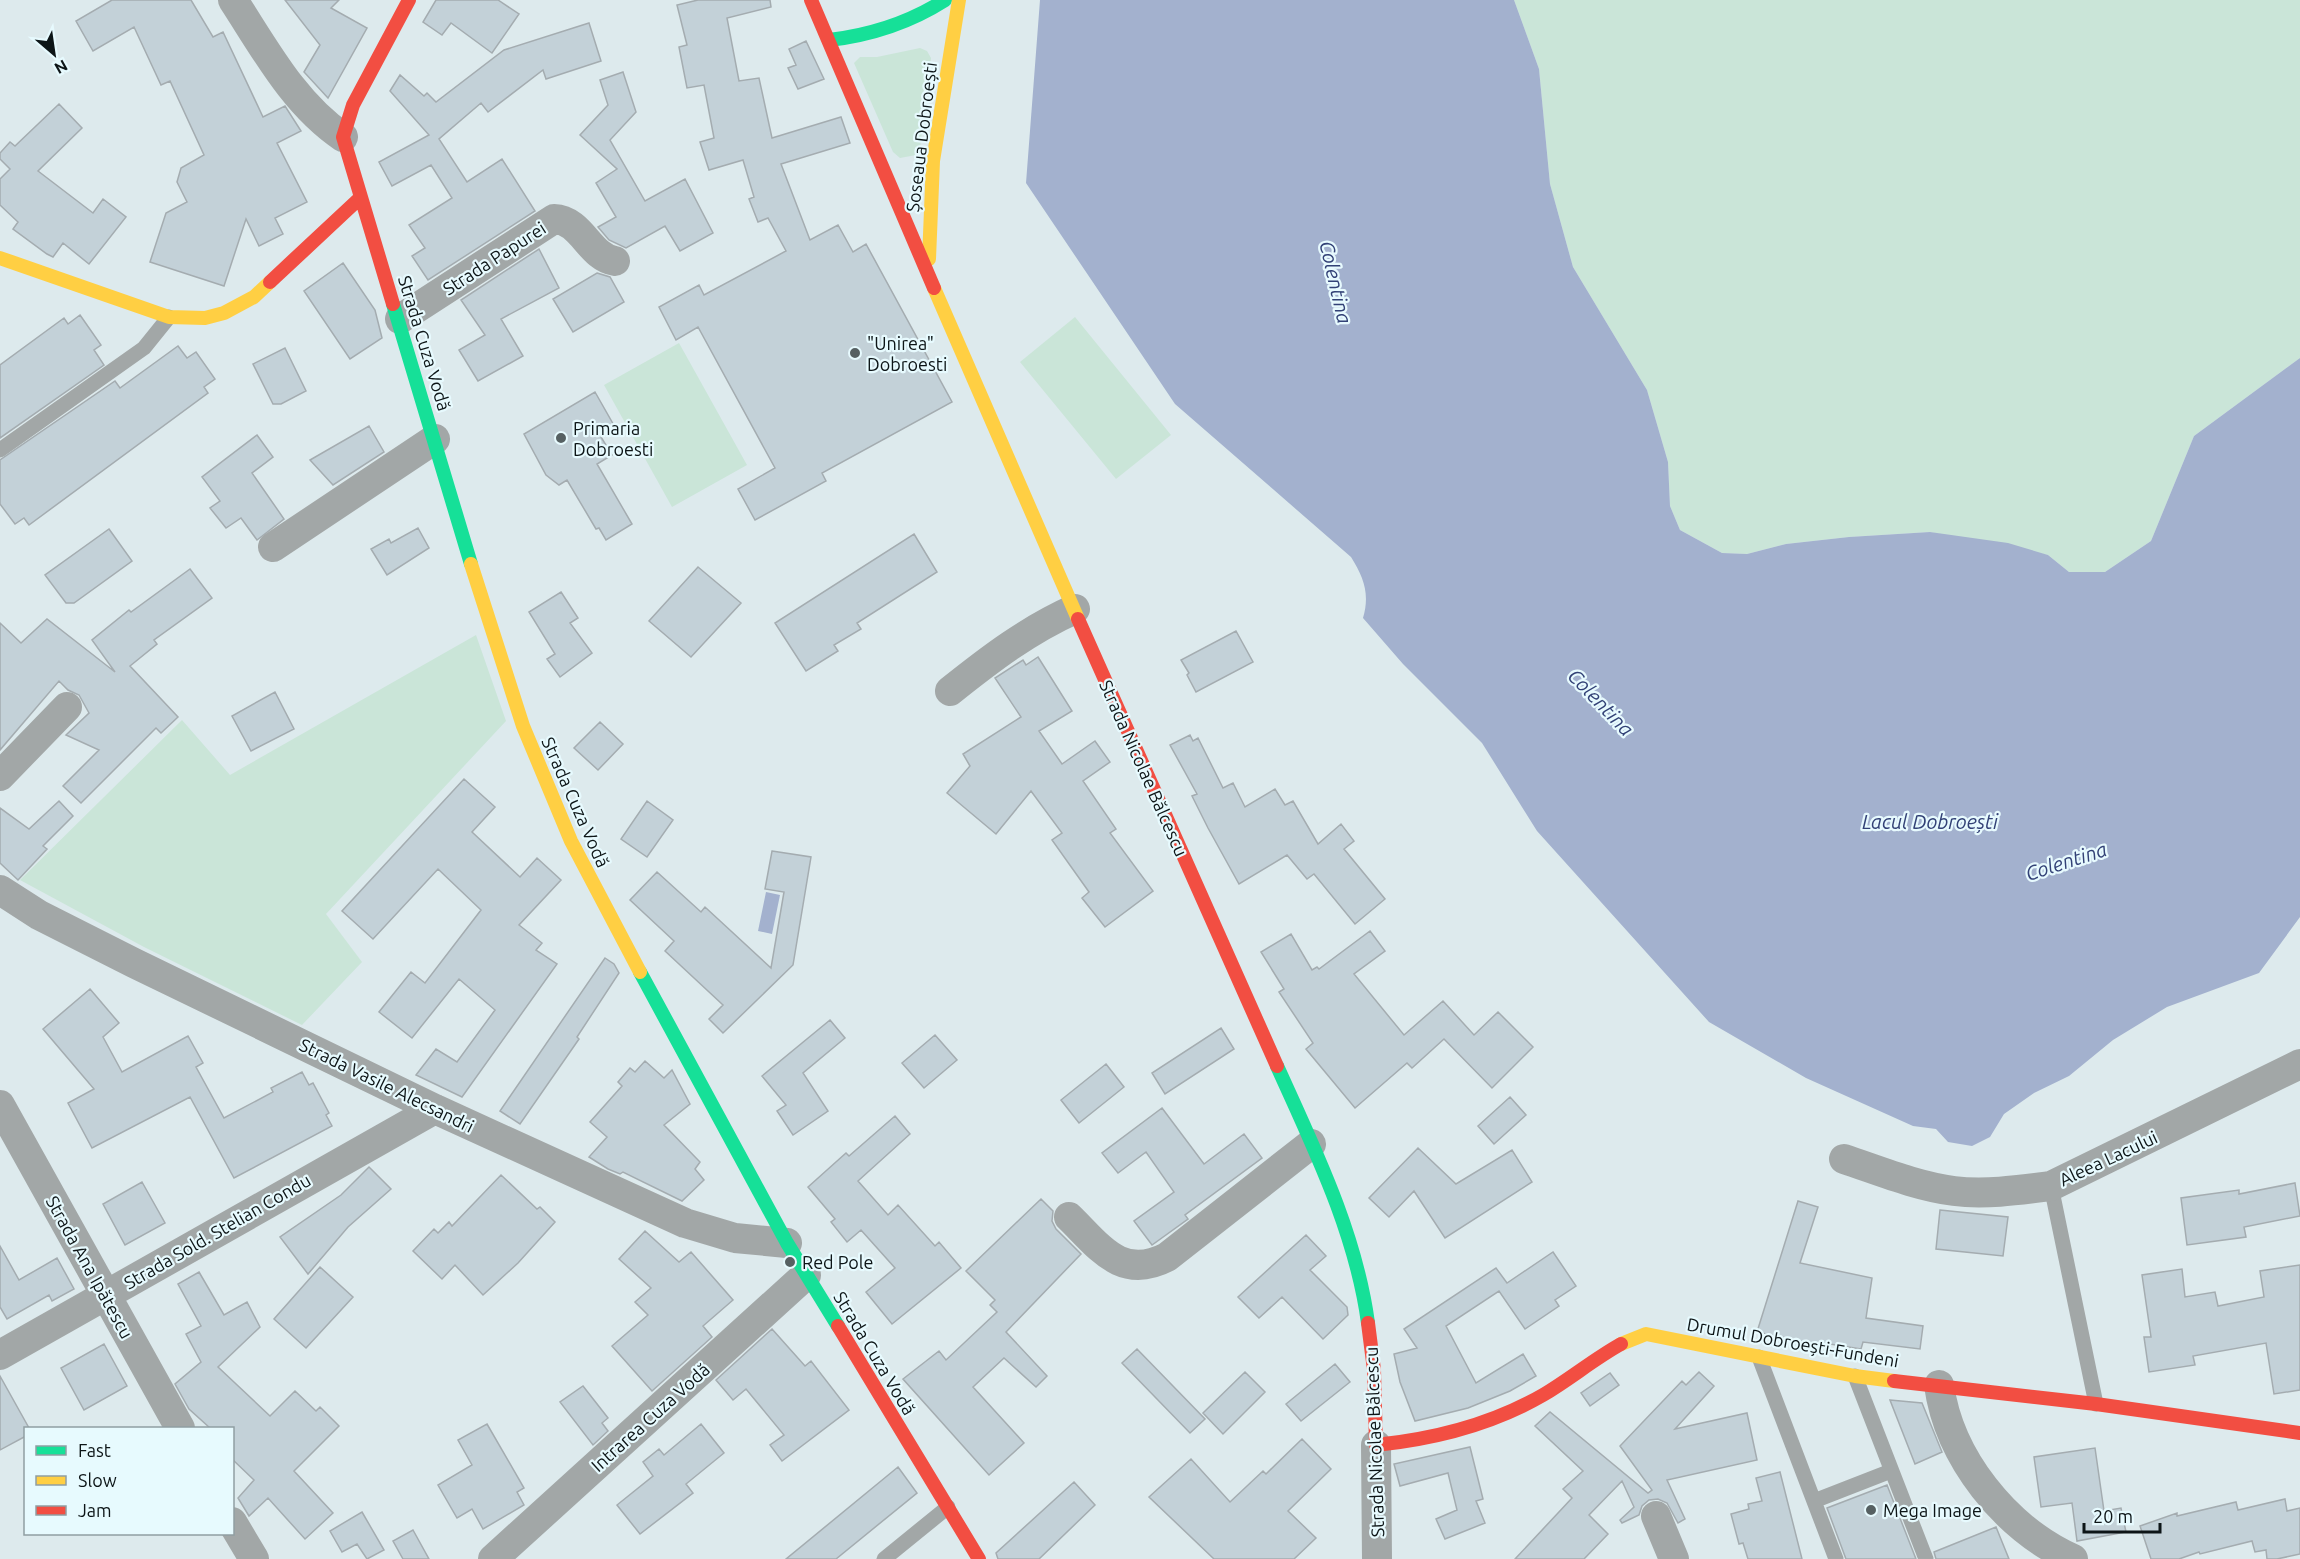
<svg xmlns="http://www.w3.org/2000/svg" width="2300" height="1559" font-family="Ubuntu,sans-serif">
<rect width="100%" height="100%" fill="#ddeaed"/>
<!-- green -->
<path fill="#cae5d8" d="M1514,0H2300V358L2194,436L2151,541L2105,572H2069L2048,555L1930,532L1849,537L1786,544L1747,554L1722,553L1680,530L1670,506L1668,462L1647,390L1573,267L1550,184L1539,69Z
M920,48L927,51L931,58L920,148L916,155L900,158L893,152L854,63L860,57H877Z
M1075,317L1171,435L1116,479L1020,362Z
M679,343L747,465L672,507L604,385Z
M476,635L506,721L326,914L362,962L302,1025L144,947L20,880L182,720L230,775Z"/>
<!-- water -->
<path fill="#a3b1ce" d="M1040,0H1514L1539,69L1550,184L1573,267L1647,390L1668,462L1670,506L1680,530L1722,553L1747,554L1786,544L1849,537L1930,532L2008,543L2048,555L2069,572H2105L2151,541L2194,436L2300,358V917L2259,973L2167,1007L2113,1040L2069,1076L2034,1093L2004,1114L1990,1137L1972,1146L1948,1142L1936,1129L1913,1126L1806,1078L1709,1022L1537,831L1482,743L1403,664L1363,618C1370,594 1364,578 1351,557L1175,404L1026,183Z
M766,892L780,895L772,934L758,931Z"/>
<!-- building -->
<path fill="#c3d1d8" stroke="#a4acb0" stroke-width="1.5" d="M112,0H191L213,37L223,32L263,117L285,106L301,131L277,143L307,202L275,218L283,234L259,246L246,219L224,286L150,262L166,213L187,202L177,182L181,168L204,155L170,81L161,85L134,27L93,51L76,21Z
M285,0H339L331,8L367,28L328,98L304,72L320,45Z
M436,0H498L519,14L492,53L451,23L442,35L423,22Z
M698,0H770L771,7L727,18L739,81L759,78L772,138L841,117L850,143L781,164L810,240L838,225L853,252L866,244L952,402L822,473L826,481L755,520L738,489L775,468L698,327L676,340L659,307L699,285L704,295L786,251L768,218L758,222L749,199L754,197L743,160L709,170L700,142L714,138L704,85L687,88L679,47L687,45L677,5Z
M589,23L601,61L546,79L543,70L488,112L481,103L439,139L467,182L502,159L535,211L428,280L412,256L425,248L409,225L452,198L431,165L392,186L379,162L429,135L390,91L400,75L424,96L427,93L436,102L504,50Z
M806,41L824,79L798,89L788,68L796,65L789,49Z
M623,72L636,112L610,140L645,201L685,179L713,233L680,251L665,226L626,248L609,240L598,227L616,217L596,183L617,169L580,135L608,105L600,80Z
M59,104L82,128L38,171L93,213L103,199L126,217L89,264L63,243L53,257L47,254L13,229L18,222L0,205V179L10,169L0,159V153L10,142L15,146Z
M539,249L559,288L501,319L523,356L478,381L459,350L485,335L461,300Z
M343,263L375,310L382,338L350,359L304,291Z
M597,273L610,277L624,302L573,332L553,299Z
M80,315L101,345L94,350L104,365L0,438V365L64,318L68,324Z
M178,346L187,358L196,352L215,379L204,387L208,393L29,525L24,518L15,524L0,504V460L115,381L120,388Z
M285,348L306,391L281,404H273L253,364Z
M595,392L616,429L601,437L612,455L597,464L632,524L606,540L599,528L596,529L567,480L559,485L546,475L524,434Z
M369,426L384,452L333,485L310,460Z
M257,435L273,457L252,473L284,519L257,540L241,518L226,528L210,508L220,501L202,477Z
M418,528L429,548L387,575L371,549L389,539L391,543Z
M109,529L132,561L74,603H66L45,575Z
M914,534L937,572L857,623L861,629L834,645L838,651L806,671L775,623Z
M698,567L741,603L691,657L649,621Z
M190,569L212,598L154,640L157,644L130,666L178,717L161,733L156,728L81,803L63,786L99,750L66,735L89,713L79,695L68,690L59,681L0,750V623L21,643L47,619L115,672L92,640L129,610L131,612Z
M561,592L578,618L570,623L592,653L560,677L547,659L555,654L529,612Z
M1236,631L1253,662L1196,692L1187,675L1189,673L1181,660Z
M1038,657L1072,711L1039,731L1062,764L1095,741L1110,762L1083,781L1116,829L1110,833L1153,891L1105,927L1082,898L1089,892L1052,840L1062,833L1031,791L996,834L947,793L970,766L963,754L1021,717L995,678L1023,660L1026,665Z
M275,692L294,729L251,751L232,716Z
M600,722L623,744L598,770L574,748Z
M1190,735L1193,741L1198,738L1223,788L1233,783L1245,807L1275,789L1285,805L1293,801L1318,844L1341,824L1354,841L1344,849L1385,899L1355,924L1314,874L1307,879L1287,855L1239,884L1208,828L1192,796L1197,794L1170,745Z
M464,779L495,807L472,832L520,877L537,858L561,880L519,925L542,943L536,950L557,964L462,1097L416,1075L436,1049L457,1062L495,1010L459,979L412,1038L379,1012L411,972L425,983L481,910L438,869L373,939L342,911Z
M59,801L73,816L43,846L47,849L18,880L0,863V808L29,829Z
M647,801L673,820L647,857L621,839Z
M772,851L811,857L793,965L723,1033L709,1019L723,1005L665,951L674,941L630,900L657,872L701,912L705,907L771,968L784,892L765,889Z
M1370,931L1385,951L1354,974L1404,1035L1443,1001L1474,1035L1498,1012L1533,1047L1492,1088L1444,1039L1412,1068L1407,1063L1355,1108L1306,1049L1313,1043L1279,992L1284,989L1261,952L1291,934L1312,970L1317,967L1319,969Z
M605,958L614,964L619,973L577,1037L579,1039L520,1124L500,1111Z
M90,989L119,1023L103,1037L122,1072L188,1036L203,1063L196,1067L224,1118L273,1092L271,1088L302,1072L309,1085L313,1083L329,1113L326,1115L332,1126L234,1178L190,1097L92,1148L68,1103L94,1089L43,1029Z
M830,1020L845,1038L803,1073L828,1111L793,1135L777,1111L786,1105L762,1076Z
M1221,1028L1234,1049L1165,1094L1152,1073Z
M935,1035L957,1060L924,1088L902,1063Z
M645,1061L664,1078L672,1070L690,1104L664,1125L700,1162L695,1169L704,1180L682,1201L623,1172L620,1174L608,1169L589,1157L607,1137L590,1122L622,1086L618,1082L630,1068L635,1072Z
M1106,1064L1124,1087L1079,1123L1061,1100Z
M1510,1097L1526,1115L1494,1144L1478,1126Z
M1162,1108L1204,1164L1244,1134L1262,1158L1185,1215L1188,1219L1152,1245L1134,1221L1174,1192L1146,1152L1118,1173L1102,1153Z
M895,1116L910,1134L858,1181L888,1215L898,1205L935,1246L939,1242L961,1268L892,1324L866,1292L895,1268L861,1230L847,1242L831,1222L835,1219L808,1187L846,1153L849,1156Z
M1418,1148L1456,1184L1512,1150L1532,1182L1445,1238L1414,1191L1389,1217L1369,1198Z
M369,1167L391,1189L348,1227L308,1274L280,1237L341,1195Z
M501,1175L537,1209L540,1207L555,1222L518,1263L483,1295L455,1265L442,1279L413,1251L434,1229L438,1233L449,1222L452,1226Z
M142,1182L165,1223L125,1245L103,1204Z
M2295,1183L2300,1216L2244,1227L2246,1237L2187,1245L2181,1198L2239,1190V1194Z
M1041,1199L1053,1211L1052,1221L1056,1229L1081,1254L1006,1332L1047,1376L1036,1387L1004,1358L973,1387L1024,1443L989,1475L903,1379L939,1351L946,1360L997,1312L990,1305L995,1300L966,1271Z
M1798,1201L1818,1207L1800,1263L1872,1278L1866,1318L1923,1326L1920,1349L1863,1342L1861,1349L1830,1344L1829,1347L1757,1332Z
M1940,1210L2008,1217L2003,1256L1936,1249Z
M645,1231L679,1262L691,1252L733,1300L703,1326L712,1337L652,1391L612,1346L648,1315L635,1302L651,1288L619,1259Z
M1306,1235L1326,1256L1310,1270L1347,1307L1348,1315L1323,1339L1282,1297L1259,1318L1238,1297Z
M0,1246L19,1280L57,1258L74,1289L52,1301L49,1295L7,1319L0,1307Z
M1553,1252L1576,1286L1555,1300L1559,1306L1525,1329L1499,1291L1446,1326L1476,1383L1523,1354L1536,1376L1510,1391L1468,1408L1415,1421L1400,1382L1394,1354L1417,1348L1404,1329L1496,1268L1507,1283Z
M2300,1265V1390L2274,1394L2266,1343L2193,1356L2195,1365L2149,1372L2144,1337H2151L2142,1275L2182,1269L2185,1297L2215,1292L2218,1306L2264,1297L2260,1271Z
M320,1267L353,1297L306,1348L274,1319Z
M199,1272L224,1315L247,1302L260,1327L218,1367L270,1416L295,1391L316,1411L320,1407L339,1426L294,1471L333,1513L305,1539L268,1498L249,1516L238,1498L254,1480L232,1459V1428H210L189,1409L175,1384L201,1362L186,1334L201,1326L178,1284Z
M772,1329L805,1366L811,1361L849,1410L782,1461L770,1445L784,1435L746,1389L733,1400L716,1380Z
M104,1344L127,1386L84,1410L61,1368Z
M1137,1349L1205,1419L1190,1433L1122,1363Z
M1335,1364L1350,1382L1301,1421L1286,1404Z
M1245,1372L1265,1392L1223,1434L1203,1413Z
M1699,1372L1714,1386L1675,1429L1747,1413L1757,1460L1667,1480L1685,1519L1678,1523L1667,1503L1658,1499L1649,1500L1642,1506L1639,1515L1622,1523L1620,1520L1634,1507L1622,1481L1589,1515L1608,1534L1584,1559H1515L1572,1498L1563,1489L1583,1471L1535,1426L1550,1412L1648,1493L1652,1490L1620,1446L1682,1381L1686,1385Z
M1610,1373L1619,1385L1590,1406L1581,1393Z
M0,1376L29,1428H26V1436L0,1450Z
M583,1386L608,1418L602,1423L608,1431L593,1445L560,1402Z
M1890,1400L1922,1403L1942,1452L1915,1464Z
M487,1424L524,1488L517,1492L524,1505L483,1529L472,1509L457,1518L438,1485L472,1465L458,1440Z
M701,1424L724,1453L686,1484L693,1493L640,1534L617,1505L653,1476L643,1462L659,1449L664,1455Z
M1302,1439L1331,1469L1288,1511L1316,1538L1294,1559H1214L1149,1497L1191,1459L1230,1502L1263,1471L1266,1474Z
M1470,1447L1483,1499L1476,1501L1485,1523L1445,1539L1436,1519L1457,1510L1448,1473L1400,1486L1394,1464Z
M2095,1448L2104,1511L2121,1508L2126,1532L2077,1541L2072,1503L2041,1507L2034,1457Z
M898,1467L917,1493L836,1559H786Z
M1780,1472L1802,1559H1748L1743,1543L1739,1544L1731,1514L1749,1509L1748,1504L1762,1501L1756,1478Z
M1074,1482L1095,1505L1039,1559H998L996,1553Z
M1887,1485L1916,1559H1846L1827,1508Z
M2285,1499L2287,1511L2300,1508V1554L2277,1559H2267L2266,1550L2255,1552L2252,1541L2200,1554L2199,1552L2179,1559H2151L2140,1526L2177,1513V1516L2236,1502L2238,1510Z
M362,1512L384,1550L367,1559L357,1544L342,1552L330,1531Z
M1996,1527L2009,1559H1936L1934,1552Z
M413,1530L429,1559H403L393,1541Z"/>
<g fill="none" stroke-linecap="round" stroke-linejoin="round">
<!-- lane -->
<path stroke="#a2a7a7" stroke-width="15" d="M0,450L144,348L169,317
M2051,1186L2096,1404
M1759,1357L1836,1559
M1855,1376L1926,1559
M1814,1501L1891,1471
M884,1559L948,1507"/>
<!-- street -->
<path stroke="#a2a7a7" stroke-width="30" d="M233,0C265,49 294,104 343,137
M400,319L554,219C582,220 589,257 615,261
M273,547L435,439
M950,691C990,659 1028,630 1075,609
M0,776L67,707
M0,890L39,915L134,963L435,1109L685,1223L735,1238L787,1243
M0,1105L180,1428
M1844,1159C1880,1171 1916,1186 1954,1191C1985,1195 2020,1190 2051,1186L2300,1064
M1069,1217C1099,1246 1121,1281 1167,1257L1311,1144
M0,1355L435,1109
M1939,1385C1949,1458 2005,1528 2073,1559
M1376,1445L1377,1559
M1656,1516L1674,1559
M232,1522L254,1559
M493,1559L806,1275"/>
<!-- fast -->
<path stroke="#16e098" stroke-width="14" d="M829,40C872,35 909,23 945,0
M393,304L471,564
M640,972L787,1243L838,1326
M1277,1066C1314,1148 1356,1233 1368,1323"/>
<!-- slow -->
<path stroke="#ffcf43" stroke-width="14" d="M0,258L169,317L205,318L224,313L254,297L270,282
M929,259L933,161L959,0
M934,288L1078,619
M471,564L523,726L571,841L640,972
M1621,1344L1646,1334L1855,1376L1894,1381"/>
<!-- jam -->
<path stroke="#f24e42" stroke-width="14" d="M811,0L934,288
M270,282L361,197
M393,304L343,137L353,105L409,0
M1078,619L1277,1066
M1368,1323L1374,1370L1376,1445C1435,1439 1491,1425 1543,1395C1570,1379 1594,1359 1621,1344
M838,1326L979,1559
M1894,1381L2096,1404L2300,1433"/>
</g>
<!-- markers -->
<g fill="#566062" stroke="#e7fafe" stroke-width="2">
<circle cx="855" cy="353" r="6"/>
<circle cx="561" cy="438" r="6"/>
<circle cx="790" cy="1262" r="6"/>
<circle cx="1871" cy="1510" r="6"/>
</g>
<g text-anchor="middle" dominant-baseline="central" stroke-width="4.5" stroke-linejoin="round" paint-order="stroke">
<!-- street labels -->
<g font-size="18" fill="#0d1517" stroke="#e7fafe">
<text transform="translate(921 137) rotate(-83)">Șoseaua Dobroești</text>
<text transform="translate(494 258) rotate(-33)">Strada Papurei</text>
<text transform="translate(425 343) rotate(73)">Strada Cuza Vodă</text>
<text transform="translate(1144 768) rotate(66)">Strada Nicolae Bălcescu</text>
<text transform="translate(576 802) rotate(66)">Strada Cuza Vodă</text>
<text transform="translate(387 1085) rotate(26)">Strada Vasile Alecsandri</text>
<text transform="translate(2108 1158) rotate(-25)">Aleea Lacului</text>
<text transform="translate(217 1231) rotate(-30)">Strada Sold. Stelian Condu</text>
<text transform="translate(90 1267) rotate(61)">Strada Ana Ipătescu</text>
<text transform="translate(1793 1342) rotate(10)">Drumul Dobroești-Fundeni</text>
<text transform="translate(875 1353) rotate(59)">Strada Cuza Vodă</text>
<text transform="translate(650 1417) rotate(-42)">Intrarea Cuza Vodă</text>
<text transform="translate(1374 1442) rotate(-92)">Strada Nicolae Bălcescu</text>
</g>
<!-- poi labels -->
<g font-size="18" fill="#0d1517" stroke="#e7fafe" text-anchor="start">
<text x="867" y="343">"Unirea"<tspan x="867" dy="21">Dobroesti</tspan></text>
<text x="573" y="428">Primaria<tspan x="573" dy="21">Dobroesti</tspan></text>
<text x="802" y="1262">Red Pole</text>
<text x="1883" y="1510">Mega Image</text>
</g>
<!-- water labels -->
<g font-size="20" font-style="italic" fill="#324176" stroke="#e7fafe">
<text transform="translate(1336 282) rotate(77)">Colentina</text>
<text transform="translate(1601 702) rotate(46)">Colentina</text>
<text x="1930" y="821">Lacul Dobroești</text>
<text transform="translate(2066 861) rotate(-18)">Colentina</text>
</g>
</g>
<!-- legend -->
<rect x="24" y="1427" width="210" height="108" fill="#e7fafe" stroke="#909ea2" stroke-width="1.5"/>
<rect x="36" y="1446" width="30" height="9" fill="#16e098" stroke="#909ea2" stroke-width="1.5"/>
<text x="78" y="1457" font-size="18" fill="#0d1517">Fast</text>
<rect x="36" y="1476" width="30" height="9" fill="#ffcf43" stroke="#909ea2" stroke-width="1.5"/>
<text x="78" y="1487" font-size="18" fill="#0d1517">Slow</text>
<rect x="36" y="1506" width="30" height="9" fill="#f24e42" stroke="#909ea2" stroke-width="1.5"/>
<text x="78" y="1517" font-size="18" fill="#0d1517">Jam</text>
<!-- north arrow -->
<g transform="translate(54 54) rotate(151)" stroke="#e7fafe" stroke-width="4.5" paint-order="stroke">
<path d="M0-4.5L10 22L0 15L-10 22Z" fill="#0d1517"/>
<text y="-9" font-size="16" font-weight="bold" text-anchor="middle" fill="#0d1517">N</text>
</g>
<!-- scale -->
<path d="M2084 1523v9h76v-9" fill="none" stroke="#0d1517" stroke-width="3"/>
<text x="2093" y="1523" font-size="18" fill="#0d1517" stroke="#e7fafe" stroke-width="4.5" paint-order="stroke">20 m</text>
</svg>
